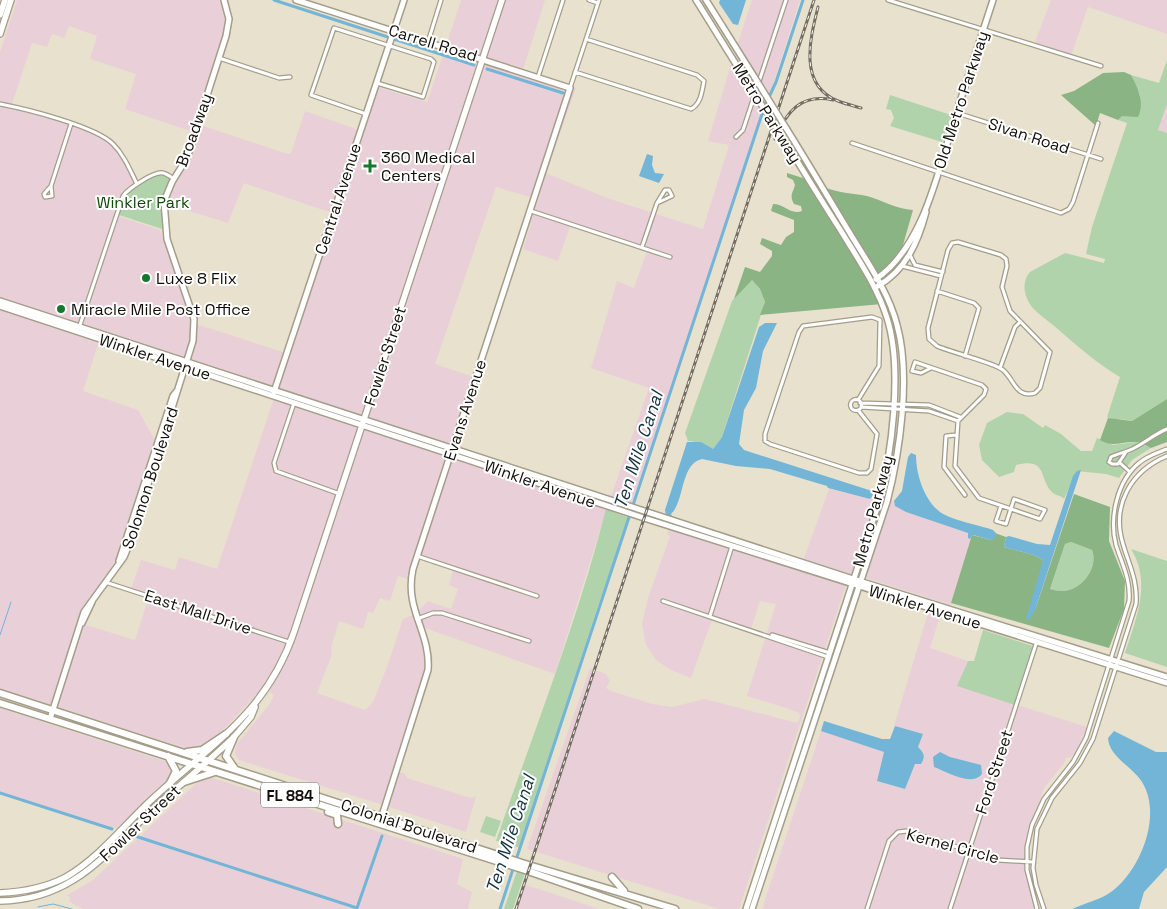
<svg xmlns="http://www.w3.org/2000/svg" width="1167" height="909" font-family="'Space Grotesk',sans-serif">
<rect width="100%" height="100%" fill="#e8e1cd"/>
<!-- commercial -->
<path fill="#e9d0d8" d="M17,0H222L227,26L193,132L125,109L136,74L90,59L97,36L69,26L64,38L52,34L47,47L32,43L12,104L102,134L112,138L119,147L138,182L122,195L115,215L160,230L191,312L193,333L186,360L0,299V52Z
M461,0H501L482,57L446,46Z
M504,0H545L523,70L486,58Z
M752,0H800L769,97L737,46Z
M1051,0H1167V34L1088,7L1072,53L1073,58L1035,42Z
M445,49L481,60L363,417L277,390L377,87L427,102Z
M736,50L767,101L765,107L734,57Z
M484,61L568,89L533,198L496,187L435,364L474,377L452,447L366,418Z
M732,61L764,111L631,506L610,499L649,388L591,368L617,281L634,288L648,248L571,223L558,261L523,249L572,87L576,88L546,173L607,198L703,229L729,145L708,141Z
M1167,104V133L1158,130Z
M305,111L359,130L332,213L244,183L228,223L166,204L173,183L190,156L200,125L288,154L291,153Z
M0,308L99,341L83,391L138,410L156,442L117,561L82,611L53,705L0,689Z
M196,324L286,353L274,389L189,361L195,341Z
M274,398L360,426L285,653L265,689L262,688L217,737L202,748L193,751L56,706L83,624L135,640L149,597L130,592L141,560L175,570L179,557L217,569Z
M364,427L449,455L409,579L398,576L390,601L380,598L373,613L368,612L363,629L339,621L331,648L332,654L317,693L365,710L373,702L387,667L403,619L413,615L426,649V670L383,805L239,760L235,754L236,745L269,705L274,695L268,691L292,643Z
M452,456L607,508L555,674L422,627L430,645L433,658L429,682L399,772L405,774L407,778L471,798L476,796L466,832L386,806L430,660L427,640L416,613L428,601L451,609L458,589L449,585L454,567L420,554Z
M829,489L870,499L873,494L879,496L854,575L849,576L803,561Z
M882,497L883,498L869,546L860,576L857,575Z
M887,499L894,502L895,506L906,512L969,533L971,538L951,605L863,577Z
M669,528L846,585L739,909H719L527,849L590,668L606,674L610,681L606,688L611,691L652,704L672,707L705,699L797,723L800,718L799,713L786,708L747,696L776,604L760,601L751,629L713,617L691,678L669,669L656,660L646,645L642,623L648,598L670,536L667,534Z
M927,612L940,616L930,648L968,661L958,686L1087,727L1077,750L1071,757L1066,758L1065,762L1044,788L1027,840L1029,871L1037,909H762L821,731L884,752L877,781L905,789L915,764H921L924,759V753L918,747L922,734L894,726L927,616Z
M0,708L171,763L174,768L172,777L155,790L117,829L0,792Z
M210,777L463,859L457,884L472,892L468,909H83L70,902L69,896H66L93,880L201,779Z
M523,884L563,897L599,909H515Z"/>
<!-- green -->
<path fill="#b1d3ab" d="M1167,60V104L1158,130L1167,133V399L1132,421C1123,418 1116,421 1107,417L1120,377C1096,363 1074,343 1053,325C1046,319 1038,314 1032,307C1024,297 1021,282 1030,272L1065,253L1104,263L1105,259L1086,254L1092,227L1127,123L1118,120L1140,95L1131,75L1159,83Z
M890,95L951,115L942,142L890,126L894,118L891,110L886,109Z
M160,173L174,179L162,206V229L116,214C124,190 138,184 160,173Z
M752,280L760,289L765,302L722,437L713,449C704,447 698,441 688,441L685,433L732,301L747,283Z
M1007,412L1023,414L1043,428L1045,425L1061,434L1081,451H1092L1097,438L1113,445L1136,442L1151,448L1132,460L1119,478L1106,474L1077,471L1064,499C1061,495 1057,496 1053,493C1038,480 1049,457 1016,465L1014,472L999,477L982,460L979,445L987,423Z
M606,509L629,518L597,609L520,848L496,841C534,731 577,623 606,509Z
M1071,542L1092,550C1099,568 1081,591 1062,591C1058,591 1053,590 1050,589L1065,544Z
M1131,549L1167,561V667L1125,653C1136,619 1152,583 1131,549Z
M983,630L1036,647L1018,706L957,686L968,661H974Z
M486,816L501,821L495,837L480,832Z
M517,871L525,873L513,909H504Z"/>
<!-- forest -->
<path fill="#8ab483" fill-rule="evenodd" d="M1124,72L1131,75C1138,88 1145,103 1138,117L1122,116L1118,120L1100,113L1096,126L1061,95L1074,91L1103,73Z
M787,173L806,179L882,304L760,315L765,302L760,289L752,280L734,299L745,267L760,272L772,256V251L760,244L762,238L781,245L786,237L794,232V220L771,211L773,204C785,204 790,215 802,211L801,206L794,204C789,195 793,193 795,185L793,180L787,177Z
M811,181L818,184L875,278L873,279Z
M824,187C838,193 852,193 867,196C882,200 896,209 913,210L901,252L890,265L878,276Z
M1167,399V442L1151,448C1146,446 1141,442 1136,442C1122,441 1112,448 1100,440L1108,418L1132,421Z
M1074,494L1110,507L1109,541L1125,581L1124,609L1109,648L951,603L972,535L991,540L995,533L1006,537L1004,547L1034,555L1043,560L1035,610ZM1071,542L1092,550C1099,568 1081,591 1062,591C1058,591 1054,590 1050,589L1065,544Z"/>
<!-- water -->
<path fill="#72b5d6" d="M720,0H746L738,25L733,24L719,3Z
M647,154L653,156L652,165L655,173L664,174L659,183L639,176Z
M765,323H777L763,351L756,388L744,410L739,444L744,450L872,491L873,495L870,499L828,488L827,486L770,469L736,466L702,459C680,464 685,501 671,514L673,518L666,516L665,510L687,442H701L713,449L722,437L759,327Z
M911,453L916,455C916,474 924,500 940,512C951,520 979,525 993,530L996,533L995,538L991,540L973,535L970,539L968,538V533L906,512L895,506L894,501L902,491L908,457Z
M1081,470L1035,610L1029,620L1026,619L1043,560L1034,555L1004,547L1006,537L1009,536L1037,544L1050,545L1073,476L1077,471Z
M824,721L882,739H890L895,726L923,734L918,747C924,753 926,756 921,764H915L905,789L877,781L884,752L821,731Z
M1114,731L1156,752H1167V867L1144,892L1139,909H1072C1085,903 1100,900 1111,892C1140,871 1163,815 1142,782C1133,767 1109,757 1108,738Z
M940,752L950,757L981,765L982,774C971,787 948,772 934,767L933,757Z"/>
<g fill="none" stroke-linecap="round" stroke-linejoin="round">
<!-- stream -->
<path stroke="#72b5d6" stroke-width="1" d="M0,635L11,602
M38,907L53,904L72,909"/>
<!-- canal -->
<path stroke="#72b5d6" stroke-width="3" d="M274,0L474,65
M487,69L563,93
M0,793L112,829
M135,836L357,908L382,836
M516,860L764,108L776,82L803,0
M500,909L514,866"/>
<!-- street casing -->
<g stroke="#a39d8a" stroke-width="5.5">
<path id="street" d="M589,0L598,3
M888,0L1101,66
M428,42L441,0
M219,58L279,78L290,77
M575,72L691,109C701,104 702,91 704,81L697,75L586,39
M538,77L563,0
M570,88L599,0
M0,104C26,109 95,126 113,144C124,155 130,170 137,184
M957,113L1101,159
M366,114L311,95L334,28L431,59L434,62L423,97L377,83
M736,137L743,130L786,0
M852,143L1061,213L1069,209L1073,202L1098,123
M51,186L71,124
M51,186L52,196L45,197L44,194Z
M665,190H669L672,196L657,203Z
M531,211L670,257
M958,242L1001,255L1006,259L1007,266L1002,287L1010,311L1050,352L1040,388L1035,393C1016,399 1014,379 1003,370C995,363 950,352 937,346L929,339L928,328L948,250L952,243Z
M642,247L657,203
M910,255L915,265L943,272
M902,266L941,276
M937,291L974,303L979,308L965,356
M79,328L123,196C128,189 154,171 163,173C167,174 171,177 174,179
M931,368L921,373L912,371L915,362L982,385L986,389L984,395L958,421L955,466L979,498L1040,519L1045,510L1014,499L1006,524L996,521L1001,506
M1000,368L1015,327L1019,323
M850.5 405a5.5 5.5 0 1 1 11 0a5.5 5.5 0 1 1-11 0Z
M858,400L879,366L880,320L872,317L803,326L799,332L765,434V441L770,444L859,473H867L871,469L877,434L858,410
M294,403L274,463L276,471L340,494
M860,403L929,405L960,417
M861,407L929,411L958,421
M956,435L946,436L944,467L965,495
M1126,452L1118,464H1112L1109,462L1111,457C1119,453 1128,452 1136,447C1147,441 1155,434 1167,429
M1119,462L1130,472
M417,556L537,596
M105,582L289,642
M663,601L828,657
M710,616L732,546
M417,619L433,613H442L529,641
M772,635L830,653
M867,909L889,841L898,832L907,831L998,860L1033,862
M950,909L1037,641
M1037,909L1027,870V847L1032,825L1044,799L1073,762L1086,738L1129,601C1131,580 1122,564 1116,545C1109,518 1117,481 1139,463C1147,456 1157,453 1167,449
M1044,909L1036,885L1033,868L1037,829L1052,798L1080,763L1093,739L1136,604C1138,581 1129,565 1123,544C1111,505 1131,471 1167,456"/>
</g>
<!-- secondary casing -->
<g stroke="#a39d8a" stroke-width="8">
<path id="secondary" d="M296,0L570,88L413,569C404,610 431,632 428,670L381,819
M696,0L752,90
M706,0L755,78
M163,204L172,182L187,158L226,36L229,19L224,0
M876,279C923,247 938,172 954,120C967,80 980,40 993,0
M878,286C906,270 918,242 926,212
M0,301L862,582L1167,677
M0,306L644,518L1167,683
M274,392L404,0
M119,561L173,396L176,392
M82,623L92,602
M50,719L84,612L124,557L129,545L193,341L194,319L167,239L164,201
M746,909L878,505C892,455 903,368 887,318C877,286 858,259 841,231C821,200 802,169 783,138
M752,909L887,502C900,452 911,375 897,325C889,293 868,263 851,235C829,199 808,163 786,128"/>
</g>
<!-- primary casing -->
<g stroke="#a39d8a" stroke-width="8">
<path id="primary" d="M0,15L5,0
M0,34L11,0
M0,893C23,892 45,888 66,877C97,859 122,828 148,803C208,746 266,715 294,632L502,0
M0,901C73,900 105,854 154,808C181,784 208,762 234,737L251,717L255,707"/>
</g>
<!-- highway casing -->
<g stroke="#a39d8a" stroke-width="9">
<path id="highway" d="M0,693L522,863L675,909
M0,703L528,871L638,909
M234,737L226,756L235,769
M187,752L202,750L226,734
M168,756L176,771L170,783
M184,782L215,772
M328,812L337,815L338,824
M612,877L624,891"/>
</g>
<!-- street -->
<use href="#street" stroke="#fff" stroke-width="3"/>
<!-- secondary -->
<use href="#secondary" stroke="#fff" stroke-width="5"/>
<!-- primary -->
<use href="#primary" stroke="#fff" stroke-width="5.5"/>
<!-- highway -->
<use href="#highway" stroke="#fff" stroke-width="6"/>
<!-- rail casing -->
<g stroke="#736e61" stroke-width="3">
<path id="rail" d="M818,7C810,39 798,85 838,101C846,104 854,106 861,108
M775,139C786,112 801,93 833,100
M516,909L814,0"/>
</g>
<!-- rail -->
<use href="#rail" stroke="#fff" stroke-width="1" stroke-dasharray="4" stroke-linecap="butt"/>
<!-- secondary-bridge casing -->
<g stroke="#a39d8a" stroke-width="8" stroke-linecap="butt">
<path id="secondary-bridge" d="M755,78L786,128
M752,90L783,138"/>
</g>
<!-- secondary-bridge -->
<use href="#secondary-bridge" stroke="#fff" stroke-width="5"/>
</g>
<!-- markers -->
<g fill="#14792c" stroke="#fff" stroke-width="2">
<path d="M367.5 158.5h5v5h5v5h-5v5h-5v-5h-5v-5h5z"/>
<circle cx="146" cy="278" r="5"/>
<circle cx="61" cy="309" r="5"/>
</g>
<g text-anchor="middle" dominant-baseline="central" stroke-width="4" stroke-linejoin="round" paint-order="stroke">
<!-- shield labels -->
<rect fill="#fff" stroke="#585651" stroke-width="1" x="261" y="782.5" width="58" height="25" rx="4"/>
<g font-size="15" font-weight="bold" fill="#100e07">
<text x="290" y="795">FL 884</text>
</g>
<!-- street labels -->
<g font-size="16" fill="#100e07" stroke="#fff">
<text transform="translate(433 43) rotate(17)">Carrell Road</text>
<text transform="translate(961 100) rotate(-72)">Old Metro Parkway</text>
<text transform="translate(767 113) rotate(58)">Metro Parkway</text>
<text transform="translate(194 130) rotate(-70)">Broadway</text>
<text transform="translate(1029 136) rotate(18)">Sivan Road</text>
<text transform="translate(338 199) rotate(-72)">Central Avenue</text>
<text transform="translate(385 356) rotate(-72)">Fowler Street</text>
<text transform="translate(155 357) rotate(18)">Winkler Avenue</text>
<text transform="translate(465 410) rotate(-72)">Evans Avenue</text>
<text transform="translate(150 478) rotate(-72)">Solomon Boulevard</text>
<text transform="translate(540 484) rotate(19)">Winkler Avenue</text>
<text transform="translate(873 511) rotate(-75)">Metro Parkway</text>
<text transform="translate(925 607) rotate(17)">Winkler Avenue</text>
<text transform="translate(198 612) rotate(18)">East Mall Drive</text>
<text transform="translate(994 772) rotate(-72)">Ford Street</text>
<text transform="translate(140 823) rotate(-43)">Fowler Street</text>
<text transform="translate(409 826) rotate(18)">Colonial Boulevard</text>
<text transform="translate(953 846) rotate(15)">Kernel Circle</text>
</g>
<!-- poi labels -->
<g font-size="16" fill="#100e07" stroke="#fff" text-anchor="start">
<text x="381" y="157">360 Medical<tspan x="381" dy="18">Centers</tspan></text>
<text x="156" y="278">Luxe 8 Flix</text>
<text x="71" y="309">Miracle Mile Post Office</text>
</g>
<!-- park labels -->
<g font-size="16" fill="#0e4905" stroke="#fff">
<text x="143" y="202">Winkler Park</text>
</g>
<!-- water labels -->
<g font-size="18" font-style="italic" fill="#123240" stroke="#fff">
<text transform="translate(638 450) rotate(-72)">Ten Mile Canal</text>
<text transform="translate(510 834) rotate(-72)">Ten Mile Canal</text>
</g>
</g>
</svg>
